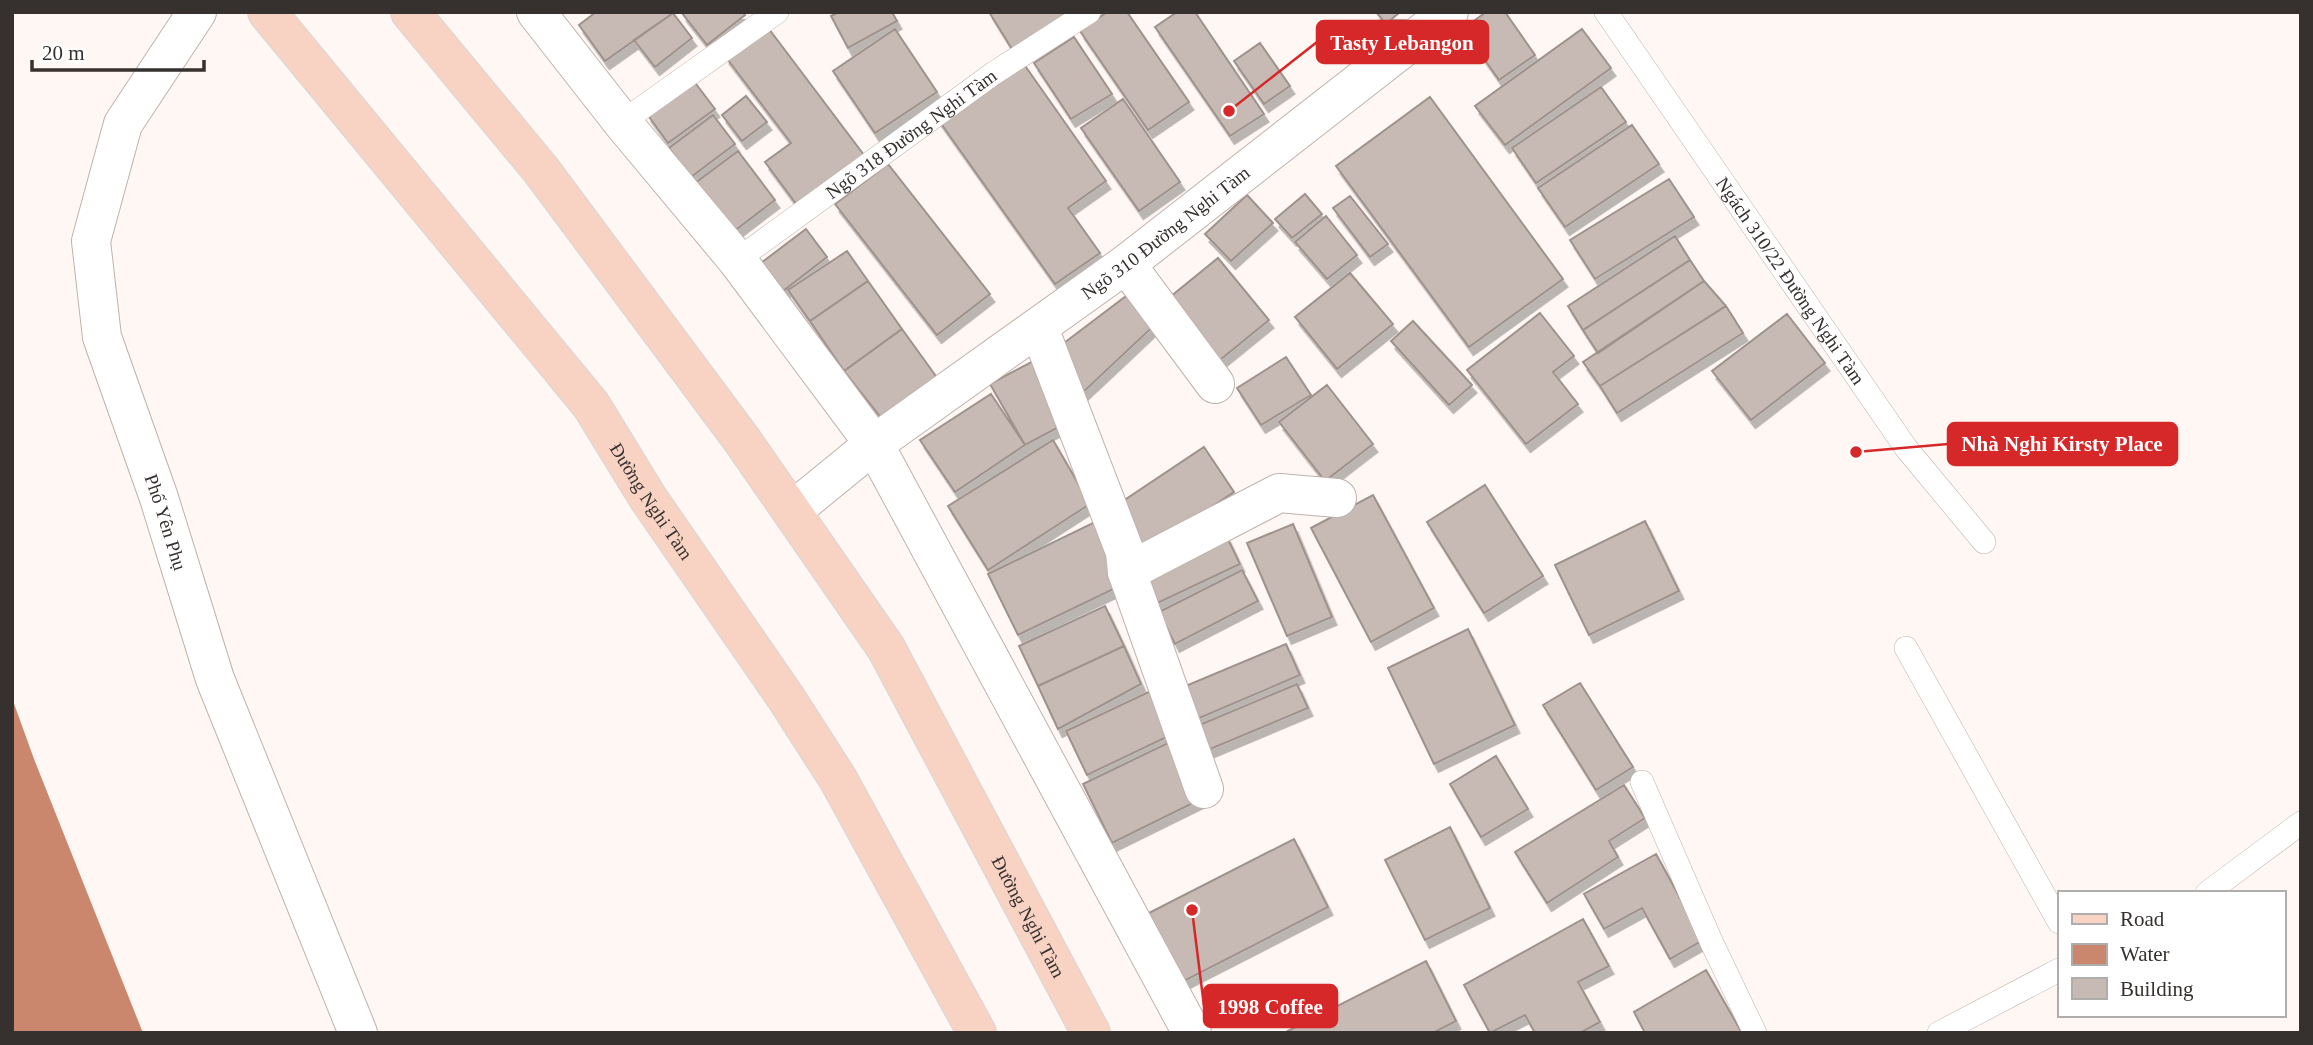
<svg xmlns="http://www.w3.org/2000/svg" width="2313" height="1045" font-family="Georgia,serif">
<defs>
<filter id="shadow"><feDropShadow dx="4.5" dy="8" stdDeviation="0" flood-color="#0004"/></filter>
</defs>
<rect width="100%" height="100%" fill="#fff7f3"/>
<!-- water -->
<path fill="#ca876d" d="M12,698L34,759L143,1033H12Z"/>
<!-- building -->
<path fill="#c7bab5" stroke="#9f928d" stroke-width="2" filter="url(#shadow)" d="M596,12H672L673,13L605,61L579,25Z
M684,12H743L745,15L707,45L682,13Z
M839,12H892L897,21L848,48L831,16Z
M989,12H1071L1012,49Z
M1107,12H1127L1189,102L1148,130L1080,31Z
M1177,12H1195L1264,114L1230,136L1155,27Z
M1376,12H1400L1386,24Z
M1486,12H1505L1535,55L1499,80L1463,29Z
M673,13L692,38L655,67L634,40Z
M766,25L864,155L797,205L765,162L791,143L725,56Z
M895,29L937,92L875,133L833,71Z
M1582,29L1611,68L1505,145L1475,106Z
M1074,37L1112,94L1071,119L1034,63Z
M1260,43L1290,86L1264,104L1234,61Z
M1021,60L1106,181L1068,208L1100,253L1055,284L937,118Z
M693,80L715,109L668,143L647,114Z
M1601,87L1626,122L1536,183L1512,148Z
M746,96L767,122L742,141L722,115Z
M1430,97L1563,279L1469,347L1336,166Z
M1123,99L1180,182L1139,211L1081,128Z
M713,115L735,144L691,177L669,148Z
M1632,125L1659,164L1565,227L1538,188Z
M738,151L775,200L733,232L695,183Z
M888,164L990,294L937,335L835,204Z
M1669,179L1694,217L1595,279L1570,240Z
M1305,194L1322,214L1292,238L1275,219Z
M1247,195L1273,223L1231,261L1205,234Z
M1350,196L1388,244L1370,257L1333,208Z
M1326,216L1357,255L1327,279L1295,242Z
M806,229L827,257L783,291L761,263Z
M1675,236L1690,260L1583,330L1568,306Z
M847,251L868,281L810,321L788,290Z
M1218,258L1269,320L1215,364L1164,302Z
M1690,260L1704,281L1598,353L1583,330Z
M1350,273L1393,324L1337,369L1295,317Z
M868,281L902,329L844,371L810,321Z
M1704,281L1726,306L1600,386L1583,362Z
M1138,287L1162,318L1079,396L1060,346Z
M1726,306L1743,333L1617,413L1600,386Z
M1540,313L1574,356L1553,372L1578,404L1526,444L1467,370Z
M1787,314L1825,363L1751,420L1712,371Z
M1413,321L1472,385L1449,405L1391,341Z
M902,329L938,379L883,420L844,371Z
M1286,357L1311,395L1261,425L1237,388Z
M1037,359L1072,420L1025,445L990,384Z
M1327,385L1373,444L1325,481L1279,422Z
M991,394L1025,445L955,492L920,440Z
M1053,440L1090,504L988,570L948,506Z
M1204,447L1234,492L1144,552L1114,507Z
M1485,485L1543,576L1484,613L1427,522Z
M1373,495L1434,608L1371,642L1311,528Z
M1097,521L1126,583L1018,635L988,574Z
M1645,521L1679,591L1589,635L1555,565Z
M1293,524L1332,617L1287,636L1247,543Z
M1226,535L1240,564L1149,607L1134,578Z
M1242,570L1258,601L1175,644L1159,612Z
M1105,606L1124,646L1038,686L1019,646Z
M1468,629L1515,725L1434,764L1388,668Z
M1286,644L1300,675L1190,722L1176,690Z
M1124,646L1141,684L1058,729L1038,686Z
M1580,683L1633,767L1596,790L1543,705Z
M1297,684L1308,708L1208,750L1197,726Z
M1157,688L1177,732L1087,775L1066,731Z
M1172,741L1201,799L1112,843L1083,784Z
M1496,756L1528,809L1481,837L1450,784Z
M1624,785L1645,818L1609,841L1618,857L1547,903L1515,852Z
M1450,827L1490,908L1425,940L1385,860Z
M1294,839L1328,907L1182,982L1147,914Z
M1656,854L1703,940L1670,959L1642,908L1604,929L1584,894Z
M1583,919L1609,966L1578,982L1600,1022L1580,1033H1535L1525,1015L1490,1033L1464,985Z
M1426,961L1456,1021L1433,1033H1284Z
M1706,970L1742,1033H1645L1634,1012Z"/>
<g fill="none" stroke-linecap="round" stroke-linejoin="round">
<!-- service casing -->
<g stroke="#bfb2ad" stroke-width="24">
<g id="service">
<path id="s1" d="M1606,12L1906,448L1984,542"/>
<path d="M622,122L777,12"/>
<path id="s2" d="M737,260L994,73L1089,12"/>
<path d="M1906,648L2059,922"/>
<path d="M1642,782L1711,941L1755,1033"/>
<path d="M2207,893L2301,823"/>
<path d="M1939,1033L2059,970"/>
</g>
</g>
<!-- minor casing -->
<g stroke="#bfb2ad" stroke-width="40">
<g id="minor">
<path d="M1126,264L1215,384"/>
<path d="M1039,328L1125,552L1127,572L1204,789"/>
<path id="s3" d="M792,511L874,444L1126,264L1449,12"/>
<path d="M1127,572L1279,493L1337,498"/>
</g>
</g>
<!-- tertiary casing -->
<g stroke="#bfb2ad" stroke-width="40">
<g id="tertiary">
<path id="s4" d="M197,12L123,124L91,241L102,337L159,498L215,679L358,1033"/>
<path d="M536,12L622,122L737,260L874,444L1192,1033"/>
</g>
</g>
<!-- primary casing -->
<g stroke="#d7d6d5" stroke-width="40">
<g id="primary">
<path id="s5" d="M267,12L591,405L648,498L786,698L838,779L977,1033"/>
<path id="s6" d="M410,12L541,170L742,440L886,648L1091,1033"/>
</g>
</g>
<!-- service -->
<use href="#service" stroke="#fff" stroke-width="23"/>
<!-- minor -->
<use href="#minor" stroke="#fff" stroke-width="38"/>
<!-- tertiary -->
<use href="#tertiary" stroke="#fff" stroke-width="38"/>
<!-- primary -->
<use href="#primary" stroke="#f8d3c4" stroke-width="38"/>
</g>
<g text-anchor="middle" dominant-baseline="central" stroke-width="6" stroke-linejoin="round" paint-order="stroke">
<!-- street labels -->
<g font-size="19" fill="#36312f" stroke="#fff">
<text stroke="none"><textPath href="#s2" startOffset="215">Ngõ 318 Đường Nghi Tàm</textPath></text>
<text stroke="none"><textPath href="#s3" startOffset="466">Ngõ 310 Đường Nghi Tàm</textPath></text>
<text stroke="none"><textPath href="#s1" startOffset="326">Ngách 310/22 Đường Nghi Tàm</textPath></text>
<text stroke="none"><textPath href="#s5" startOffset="623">Đường Nghi Tàm</textPath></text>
<text stroke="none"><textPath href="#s4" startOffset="548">Phố Yên Phụ</textPath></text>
<text stroke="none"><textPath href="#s6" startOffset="1099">Đường Nghi Tàm</textPath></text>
</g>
</g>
<!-- callouts -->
<path fill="none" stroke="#d62828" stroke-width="2.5" d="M1229 111L1317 42M1856 452L1948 444M1192 910L1204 1006"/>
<g fill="#d62828" stroke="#fff" stroke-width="2.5">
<circle cx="1229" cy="111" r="7"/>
<circle cx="1856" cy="452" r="7"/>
<circle cx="1192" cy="910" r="7"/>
</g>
<g fill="#d62828" stroke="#d62828" stroke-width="2.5">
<rect x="1317" y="21" width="171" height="42" rx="7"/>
<rect x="1948" y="423" width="229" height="42" rx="7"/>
<rect x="1204" y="985" width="133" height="42" rx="7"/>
</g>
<g font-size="21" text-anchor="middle" font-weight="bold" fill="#fff">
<text x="1402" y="50">Tasty Lebangon</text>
<text x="2062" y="451">Nhà Nghỉ Kirsty Place</text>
<text x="1270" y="1014">1998 Coffee</text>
</g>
<!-- border -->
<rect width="2313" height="1045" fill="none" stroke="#36312f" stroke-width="28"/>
<!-- legend -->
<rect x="2058" y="891" width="228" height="126" fill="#ffffff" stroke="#afadac" stroke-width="2"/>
<rect x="2072" y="914" width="35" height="10" fill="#f8d3c4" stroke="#afadac" stroke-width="2"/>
<text x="2120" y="926" font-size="21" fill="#36312f">Road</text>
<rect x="2072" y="944" width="35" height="21" fill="#ca876d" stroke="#afadac" stroke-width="2"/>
<text x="2120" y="961" font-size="21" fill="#36312f">Water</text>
<rect x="2072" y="978" width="35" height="21" fill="#c7bab5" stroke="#afadac" stroke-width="2"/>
<text x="2120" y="996" font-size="21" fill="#36312f">Building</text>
<!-- scale -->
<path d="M32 60v10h172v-10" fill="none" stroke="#36312f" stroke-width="3.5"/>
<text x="42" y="60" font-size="21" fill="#36312f" stroke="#ffffff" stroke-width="5" paint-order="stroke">20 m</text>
</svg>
